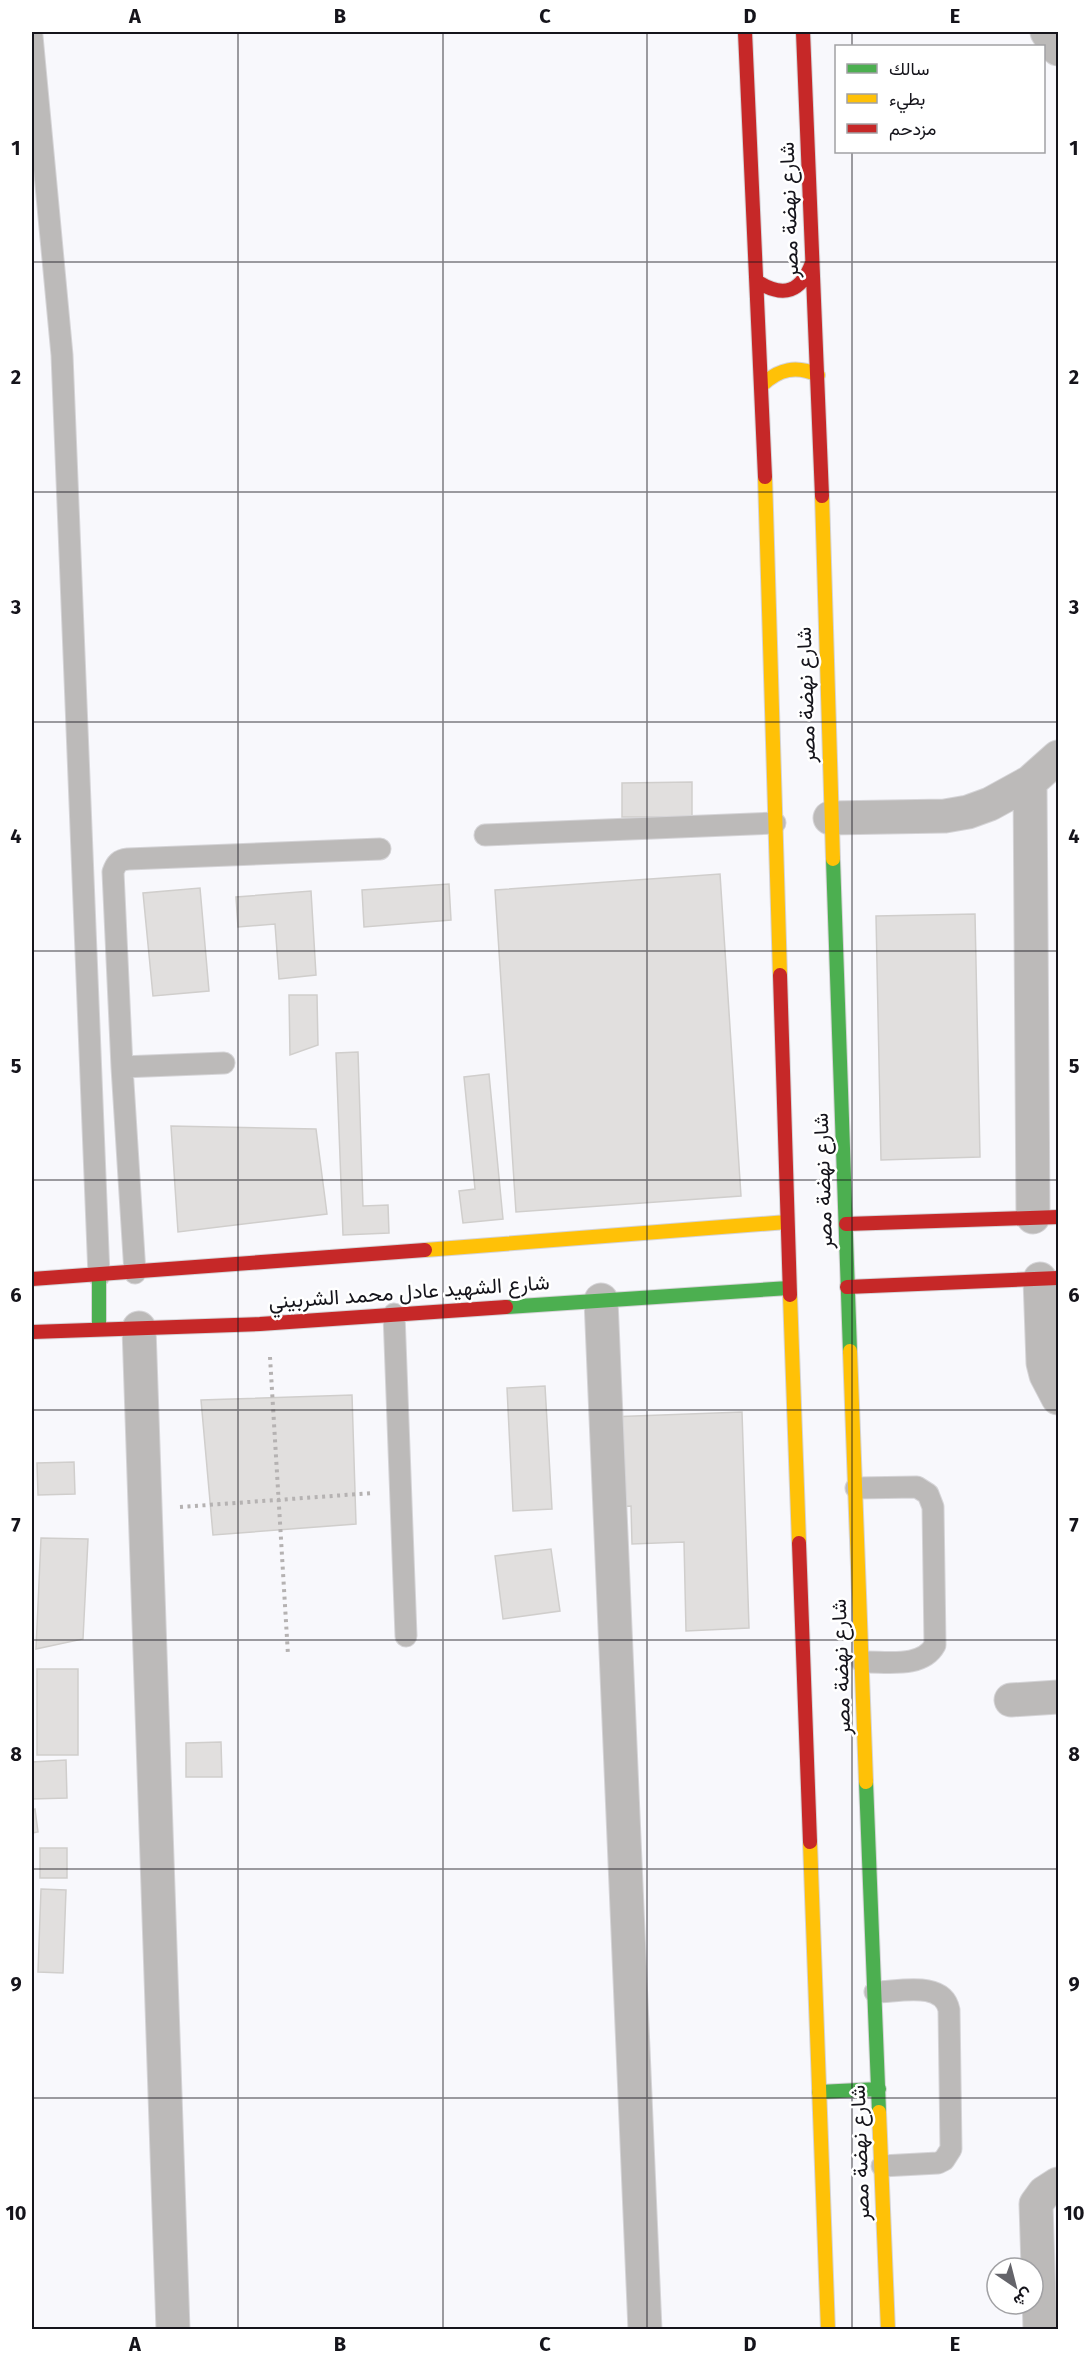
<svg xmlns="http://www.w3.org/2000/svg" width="1090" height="2361" font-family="'Fira Sans',Vazirmatn,sans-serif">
<rect width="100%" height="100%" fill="#f8f8fc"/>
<!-- building -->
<path fill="#e1dfde" stroke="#d0cecc" stroke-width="1.5" d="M692,782V817H622V783Z
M720,874L741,1196L516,1212L495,890Z
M449,884L451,920L364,927L362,890Z
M200,888L209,991L153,996L143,893Z
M311,891L316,975L279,979L275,924L238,927L236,897Z
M975,914L980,1157L881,1160L876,916Z
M289,995H317L318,1045L290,1055Z
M358,1052L363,1206L388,1205L389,1233L343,1235L336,1053Z
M489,1074L503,1219L463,1223L459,1191L475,1189L464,1077Z
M171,1126L316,1129L327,1214L178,1232Z
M545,1386L552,1509L513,1511L507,1388Z
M352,1395L356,1524L213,1535L201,1400Z
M742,1412L749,1628L686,1631L684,1542L632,1544L631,1506L610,1507L608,1417Z
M74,1462L75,1494L38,1495L37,1463Z
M41,1538L88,1539L83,1639L36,1649Z
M551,1549L560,1611L503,1619L495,1556Z
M37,1669H78V1755H37Z
M221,1742L222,1777H186V1743Z
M66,1760L67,1798L32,1799V1762Z
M35,1809L38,1832L32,1833V1810Z
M40,1848H67V1878H40Z
M41,1889L66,1890L63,1973L38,1972Z"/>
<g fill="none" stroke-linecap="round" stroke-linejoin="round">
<!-- lane casing -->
<g stroke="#d5d4d7" stroke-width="23">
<path id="lane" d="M32,36L62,355L99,1276
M485,835L775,823
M122,1067L224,1063
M135,1273L122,1067L113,872C116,863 119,860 128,859L380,849
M394,1314L406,1636
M856,1488L917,1487L928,1494L933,1507L935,1645C922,1669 885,1661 862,1662
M875,1992C898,1992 943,1980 949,2010L951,2149L944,2160L938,2163L882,2166"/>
</g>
<!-- street casing -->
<g stroke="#d5d4d7" stroke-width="35">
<path id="street" d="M1047,32L1058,49
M1030,782L1033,1217
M830,818L945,816L968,812L990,804L1030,782L1058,757
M1040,1279L1043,1363L1046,1375L1058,1398
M601,1300L645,2330
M139,1328L173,2330
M1011,1700L1058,1697
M1040,2330L1036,2204L1044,2193L1058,2184"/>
</g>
<!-- fast casing -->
<g stroke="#d5d4d7" stroke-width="16">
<path id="fast" d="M833,859L850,1351
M99,1276V1329
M506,1307L789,1288
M866,1782L879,2112
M819,2092L879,2089"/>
</g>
<!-- slow casing -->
<g stroke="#d5d4d7" stroke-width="16">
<path id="slow" d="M762,385C779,369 796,365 818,375
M765,477L780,975
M822,496L833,859
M425,1250L787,1222
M790,1295L799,1543
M850,1351L866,1782
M810,1842L828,2330
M879,2112L888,2330"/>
</g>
<!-- jam casing -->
<g stroke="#d5d4d7" stroke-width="16">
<path id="jam" d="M745,32L765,477
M803,32L822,496
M758,282C784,298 801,292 812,263
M780,975L790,1295
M846,1224L1058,1217
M32,1279L425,1250
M847,1287L1058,1278
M32,1332L260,1324L506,1307
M799,1543L810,1842"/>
</g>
<!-- path -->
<path stroke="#b5b2b2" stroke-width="4" stroke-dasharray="3 4.5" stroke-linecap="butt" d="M270,1357L288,1655
M180,1507L373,1493"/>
<!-- lane -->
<use href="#lane" stroke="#bcbab9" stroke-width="21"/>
<!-- street -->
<use href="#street" stroke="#bcbab9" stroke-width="33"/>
<!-- fast -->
<use href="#fast" stroke="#4caf50" stroke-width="14"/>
<!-- slow -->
<use href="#slow" stroke="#ffc107" stroke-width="14"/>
<!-- jam -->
<use href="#jam" stroke="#c62828" stroke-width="14"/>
</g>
<!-- grid -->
<path fill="none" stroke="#15141b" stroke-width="1.5" stroke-opacity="0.55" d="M238,32V2330M443,32V2330M647,32V2330M852,32V46M852,152V2330M32,262H1058M32,492H1058M32,722H1058M32,951H1058M32,1180H1058M32,1410H1058M32,1640H1058M32,1869H1058M32,2098H1058"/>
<g text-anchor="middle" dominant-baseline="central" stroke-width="5" stroke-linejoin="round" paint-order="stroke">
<!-- street labels -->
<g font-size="21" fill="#15141b" stroke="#fff">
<text transform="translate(789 210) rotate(-92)">شارع نهضة مصر</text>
<text transform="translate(806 695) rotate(-92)">شارع نهضة مصر</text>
<text transform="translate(823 1181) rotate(-92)">شارع نهضة مصر</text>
<text transform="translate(409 1292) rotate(-4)">شارع الشهيد عادل محمد الشربيني</text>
<text transform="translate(841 1667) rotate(-92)">شارع نهضة مصر</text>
<text transform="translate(860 2153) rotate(-92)">شارع نهضة مصر</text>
</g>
</g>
<!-- border -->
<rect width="1090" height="2361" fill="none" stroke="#ffffff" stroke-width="66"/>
<!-- legend -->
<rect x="835" y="45" width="210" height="108" fill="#ffffff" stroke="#a1a1a4" stroke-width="1.5"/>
<rect x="847" y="64" width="30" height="9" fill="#4caf50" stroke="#a1a1a4" stroke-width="1.5"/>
<text x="889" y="75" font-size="18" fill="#15141b">سالك</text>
<rect x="847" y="94" width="30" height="9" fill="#ffc107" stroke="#a1a1a4" stroke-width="1.5"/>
<text x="889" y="105" font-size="18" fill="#15141b">بطيء</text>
<rect x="847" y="124" width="30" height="9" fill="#c62828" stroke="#a1a1a4" stroke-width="1.5"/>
<text x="889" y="135" font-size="18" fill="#15141b">مزدحم</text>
<!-- north arrow -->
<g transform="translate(1015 2286) rotate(145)"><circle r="28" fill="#ffffff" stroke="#a1a1a4" stroke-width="1.5"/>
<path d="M0-4.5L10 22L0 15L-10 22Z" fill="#64646a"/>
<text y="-9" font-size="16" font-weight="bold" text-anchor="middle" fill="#15141b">ش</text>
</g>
<rect x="33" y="33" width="1024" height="2295" fill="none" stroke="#15141b" stroke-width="2"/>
<g font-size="20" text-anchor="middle" font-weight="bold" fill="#15141b">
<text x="135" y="23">A</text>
<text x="340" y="23">B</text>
<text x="545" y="23">C</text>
<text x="750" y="23">D</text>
<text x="955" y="23">E</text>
<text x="16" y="155">1</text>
<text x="1074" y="155">1</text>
<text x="16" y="384">2</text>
<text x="1074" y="384">2</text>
<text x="16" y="614">3</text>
<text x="1074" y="614">3</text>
<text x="16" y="843">4</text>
<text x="1074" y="843">4</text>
<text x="16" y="1073">5</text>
<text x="1074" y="1073">5</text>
<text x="16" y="1302">6</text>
<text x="1074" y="1302">6</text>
<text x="16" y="1532">7</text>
<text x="1074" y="1532">7</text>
<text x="16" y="1761">8</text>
<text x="1074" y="1761">8</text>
<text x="16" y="1991">9</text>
<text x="1074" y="1991">9</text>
<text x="16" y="2220">10</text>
<text x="1074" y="2220">10</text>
<text x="135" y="2351">A</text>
<text x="340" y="2351">B</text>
<text x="545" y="2351">C</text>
<text x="750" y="2351">D</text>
<text x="955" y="2351">E</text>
</g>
</svg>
